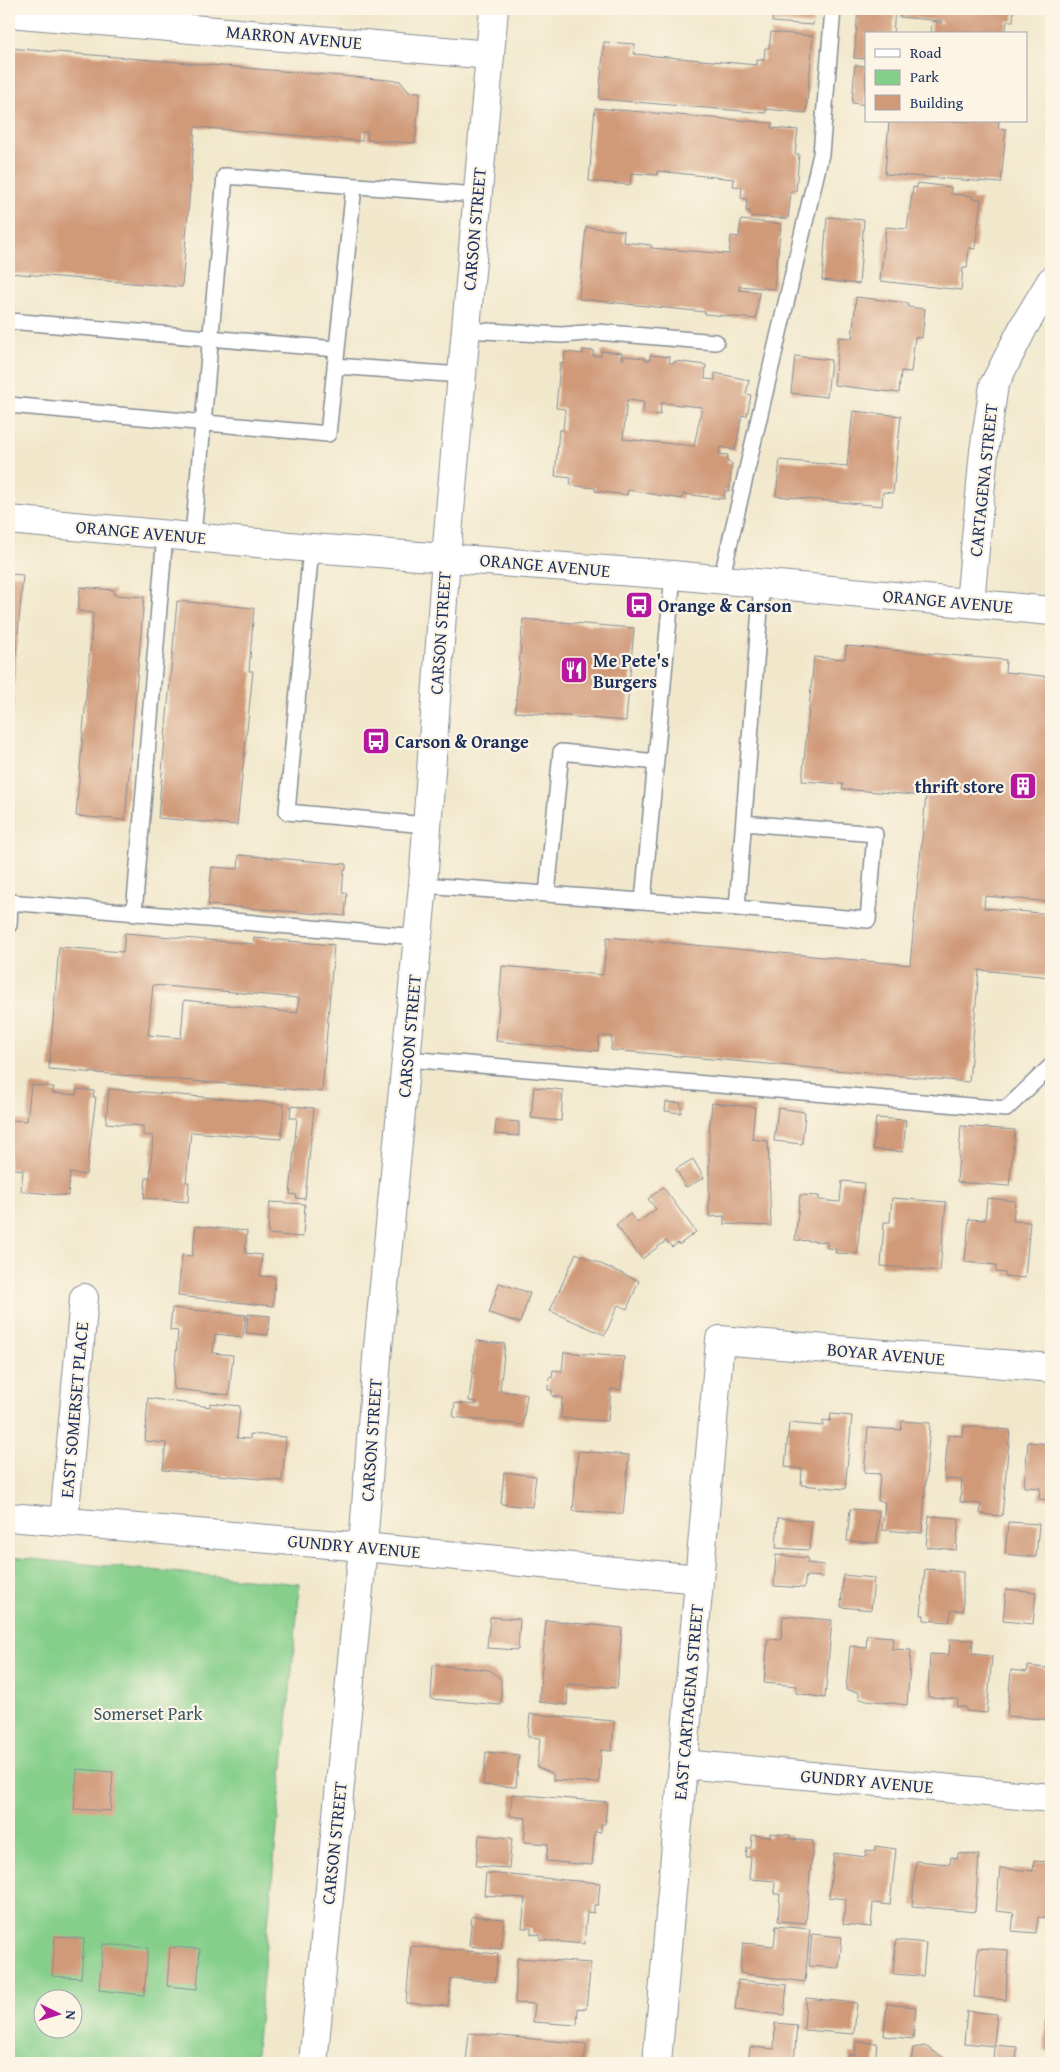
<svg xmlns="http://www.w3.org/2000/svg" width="1060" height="2072" font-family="'Gentium Book Plus',serif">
<rect width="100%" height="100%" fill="#fcf5e5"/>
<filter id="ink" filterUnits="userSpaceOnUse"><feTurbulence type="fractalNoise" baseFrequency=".02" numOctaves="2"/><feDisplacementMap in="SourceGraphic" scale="10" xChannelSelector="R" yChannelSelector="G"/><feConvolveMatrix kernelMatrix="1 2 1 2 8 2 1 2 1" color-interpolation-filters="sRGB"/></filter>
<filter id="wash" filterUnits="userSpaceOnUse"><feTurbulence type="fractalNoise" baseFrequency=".0096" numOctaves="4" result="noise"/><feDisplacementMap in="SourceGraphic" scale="20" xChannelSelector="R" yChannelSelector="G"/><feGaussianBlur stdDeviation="1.12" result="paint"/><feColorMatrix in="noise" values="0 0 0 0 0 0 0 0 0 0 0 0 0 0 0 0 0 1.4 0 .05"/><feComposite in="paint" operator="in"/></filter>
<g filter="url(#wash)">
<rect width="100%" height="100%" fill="#f1e8cc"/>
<!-- green -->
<path fill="#85cf8b" stroke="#507f74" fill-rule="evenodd" d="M9,1557L300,1584L255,2063H9ZM42,2000H72V2030H42Z"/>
<g id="blocks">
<!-- building -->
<path fill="#d09a79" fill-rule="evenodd" d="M773,9H814L813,25L772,22Z
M858,9H895L893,34H866V59L854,58Z
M901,9H1014L1013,21H1007L1005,34H931L932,21L941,23L942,21L900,17Z
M771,32L813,36L806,113L766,109V113L599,99L604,42L635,44L634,54L757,65V60H764L765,48H769Z
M9,48L400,81L409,92H420L415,143L367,140L368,132H363L362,141L195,127L182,287L9,273Z
M855,65L866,66V105L852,103Z
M595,108L772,123L771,128L798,130L795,154H799L796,191H791L788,219L750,216V211H746L747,199L741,198L742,187L733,186L734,179L657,171V175L631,173L630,185L589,181Z
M889,121H999L998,128L1006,129L1001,183L885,174Z
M917,183L951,187V194L973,196L972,199H981L975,249L969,248L967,268H963L961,290L880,281L886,227L907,229L913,187L917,188Z
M827,217L864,220L859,284L822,280Z
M741,220L781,224L774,289L739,286V290L759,292L756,319L705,314V312L579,299L586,227L624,231L623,242L651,245V248L729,254L731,236L739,237Z
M856,297L908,303V307L925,309L922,338L915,337L911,372L901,371L899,393L834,385L839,337L852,338Z
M583,350L594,351L593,356H601V351L622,353L621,359H624V356L645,358V360H650V355L670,357L669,363H675V361L706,365L705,379L715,380V373L749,380L746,394L751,395L747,416L742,415L735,450L720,447L719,454L728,455L727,462L732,463L729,491H725L724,499L683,494L682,499L628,490L627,495L595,491V488L570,485L571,478L555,476L559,430H563L565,409L556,408L560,363H564L565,352L583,354ZM627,400L644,402L643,413L660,415L661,403L702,407L694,446L623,439Z
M795,356L831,360L827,397L791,393Z
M853,411L901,416L893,493L883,492L882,506L776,496L780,460L847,466Z
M9,574L23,575L10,725L9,724Z
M80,587L114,590V595L144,597L125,820L76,816L93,613L78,611Z
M177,601L254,608L249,671H253L237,825L158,818Z
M523,619L634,628L626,721L515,712Z
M846,646L1006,660L1005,672L1051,677V902L985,896L984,908L1051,914V977L979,970L969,1082L611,1050L612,1037L599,1036L598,1051L496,1041L502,966L603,975L607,937L910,965L926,796L842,789L843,784L802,781L814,657L845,659Z
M239,855L346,864V870H344L342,893H347L345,916L208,905L212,867L238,869Z
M125,933L253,944L254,938L334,945L322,1092L49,1069L59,947L123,952ZM153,985L299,998L297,1013L184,1000L181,1038L148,1035Z
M31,1085L54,1087L52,1093L76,1095L77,1089L94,1091L93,1097H96L86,1175L70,1173L68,1196L21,1191L23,1170L9,1168V1120L27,1121Z
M534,1087L563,1090L561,1121L531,1118Z
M109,1089L284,1104L281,1139L191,1132L186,1182H189L188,1202L144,1198L146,1178H150L153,1136L143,1135V1126L106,1123Z
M666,1102L681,1103V1113L665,1111Z
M712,1103L755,1107L752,1139L768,1141L771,1226L724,1224V1216L709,1217V1134Z
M291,1106L314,1108L305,1199L296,1198L297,1195L290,1194L297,1118H290Z
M778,1108L805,1112L802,1144L774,1141Z
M876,1118L906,1120L903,1152L873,1149Z
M496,1120L519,1122V1136L495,1134Z
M961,1126L1015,1130L1009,1186L957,1182Z
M693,1159L704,1178L686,1187L676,1169Z
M842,1181L864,1183L857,1254L835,1253L836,1249L827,1248V1242L795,1240L800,1195L819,1196V1200L840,1202Z
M663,1187L696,1232L679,1245L678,1243L672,1247L666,1241L642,1259L616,1225L630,1214L637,1223L656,1209L648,1199Z
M892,1198L946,1202L940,1271L881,1266L884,1222H890Z
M987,1198L1015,1201L1013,1221L1030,1222L1025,1278L1005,1276V1273L996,1272V1265L965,1262L969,1219L985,1220Z
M270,1202L305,1204L303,1237L268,1234Z
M196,1226L247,1231L245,1253L262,1255L260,1276L275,1277L273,1306L178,1296L182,1255L192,1256Z
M576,1253L639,1281L627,1309L618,1305L605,1335L550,1311Z
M499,1283L530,1293L520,1323L489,1313Z
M172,1308L246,1315L243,1337L215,1334L213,1353L233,1355L229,1395L173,1389L178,1331L170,1330Z
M248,1314L270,1316L268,1335L246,1333Z
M476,1341L505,1344L500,1391L527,1394L523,1425L453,1417L455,1403L476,1405L477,1402L469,1401Z
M564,1352L624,1357L621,1390L611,1389L608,1421L561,1418L562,1397L552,1396V1390H548L549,1377L552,1378L553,1370L562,1371Z
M148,1398L210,1407V1403L240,1406L237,1438L250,1439V1434L286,1437L282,1481L163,1470L166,1443L145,1441Z
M831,1414L852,1416L845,1489L801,1485L802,1469L785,1467L789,1423L823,1426V1420L830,1421Z
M902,1421L930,1423L922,1533L882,1530L885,1502L878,1501L880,1474L864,1473L868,1428L901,1430Z
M964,1426L1010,1430L1002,1516L980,1514L981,1504L960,1502L962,1480L944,1479L948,1435L963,1436Z
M1028,1442L1051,1444V1500L1039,1499L1040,1488L1024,1487Z
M578,1451L629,1455L623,1514L573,1511Z
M504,1472L536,1476L532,1507L501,1504Z
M850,1509L879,1511L877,1543L847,1541Z
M929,1516L959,1518L956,1550L926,1547Z
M778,1518L812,1521L809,1550L776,1548Z
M1008,1522L1039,1524L1036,1557L1005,1554Z
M776,1555L808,1558L807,1563L824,1565L823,1577L806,1576L804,1588L774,1586Z
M925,1569L963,1572V1611L952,1610L949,1622L924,1620V1615H921Z
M843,1575L874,1578L871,1610L841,1607Z
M1006,1589L1036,1592L1033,1624L1003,1621Z
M783,1616L832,1620L825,1698L796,1693L797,1686L764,1683L768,1639L781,1640Z
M490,1617L520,1619L518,1650L487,1648Z
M546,1620L622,1628L617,1688L568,1684L567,1705L539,1702Z
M867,1635L893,1637L892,1649L911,1650L907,1705L859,1699V1692L846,1690L850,1646L866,1648Z
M1050,1636L1051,1720L1007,1716L1011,1670L1027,1672L1028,1666L1047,1668Z
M950,1639L973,1640L972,1654L992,1656L987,1713L966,1711V1707H957L958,1699L928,1697L930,1654L949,1655Z
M433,1665L490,1670L501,1679V1705L431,1699Z
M530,1714L614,1721L612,1751L601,1750L599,1783L553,1780V1774L537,1767L540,1738L528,1737Z
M486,1752L519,1755L516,1787L483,1785Z
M77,1769L113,1772L110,1811L74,1809Z
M512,1794L607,1802L605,1824H601V1832L595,1831L592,1865L546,1861L548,1844L524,1842L526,1818L510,1816Z
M770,1833L790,1835V1839L813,1841L806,1923L778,1921L780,1894H774L775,1881L749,1879L751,1857H746L747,1848H751L752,1835L770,1837Z
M479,1835L512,1838L509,1868L476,1866Z
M875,1846L896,1849L890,1905L873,1903L871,1927L843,1924L846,1899L829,1897L834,1853L866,1857V1850L875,1851Z
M958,1853L979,1855L975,1912L912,1906L916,1861L950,1864L951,1857L958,1858Z
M1034,1861L1051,1862V1919L1038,1917L1036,1933L1012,1931L1014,1913L996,1911L1000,1868L1033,1871Z
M486,1873L600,1883L598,1905H594V1913L587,1912L584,1944L540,1940L541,1935L531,1934V1928H522L525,1898L484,1895Z
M472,1916L504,1919L501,1949L469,1946Z
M776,1926L810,1929L805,1982L740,1973L743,1943L774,1946Z
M812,1934L842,1937L839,1968L809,1966Z
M55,1936L84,1939L81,1978L52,1976Z
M896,1940L926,1943L923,1976L893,1974Z
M103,1944L148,1948L144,1995L99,1990Z
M411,1946L498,1954L495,1982L451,1978L448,2006L406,2003Z
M170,1947L200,1949L197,1989L167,1986Z
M978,1948L1008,1950L1006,2000L974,1997Z
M517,1958L591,1963L586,2009L578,2008L577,2025L533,2022L535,2004L515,2003Z
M738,1980L787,1985L784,2015L735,2010Z
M806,1998L857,2003L854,2034L804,2030Z
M887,2004L916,2007L913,2039L884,2036Z
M967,2011L997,2014L994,2045L1017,2047L1016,2063H993L994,2046L964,2043Z
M1046,2019L1051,2020V2051L1044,2050Z
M775,2023L797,2025L794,2063H748L750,2047L774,2049Z
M469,2033L586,2044L584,2063H466Z
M856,2042L877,2043L875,2063H849V2054L855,2055Z
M925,2046L949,2061L948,2063H911L913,2048Z"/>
</g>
</g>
<g filter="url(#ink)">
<use href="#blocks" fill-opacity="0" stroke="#868c95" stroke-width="1"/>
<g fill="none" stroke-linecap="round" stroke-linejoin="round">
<!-- service casing -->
<g stroke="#868c95" stroke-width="18">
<path id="service" d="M9,321L337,349L328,434L9,405
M465,330L562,335L597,332L716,342
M337,349L354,186
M335,366L461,375
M193,536L225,176L477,195
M311,548L287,812L425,825
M721,580L821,154L833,9
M423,885L737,908L762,583
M547,894L561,752L656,762
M643,901L673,575
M9,902L418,937
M737,908L868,920L875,834L744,823
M134,914L165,534
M9,925L10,902
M407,1059L1006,1109L1051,1066"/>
</g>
<!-- minor casing -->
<g stroke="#868c95" stroke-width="30">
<path id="minor" d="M9,13L490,55
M970,603L984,451L994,385L1024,326L1051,281
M9,1517L363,1547L699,1579
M64,1522L84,1298
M683,1764L1051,1798
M657,2063L720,1340L1051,1368"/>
</g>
<!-- tertiary casing -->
<g stroke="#868c95" stroke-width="30">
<path id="tertiary" d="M9,520L311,548L673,575L1051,611"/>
</g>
<!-- secondary casing -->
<g stroke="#868c95" stroke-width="30">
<path id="secondary" d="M313,2063L363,1547L377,1358L423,885L446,557L494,9"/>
</g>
<!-- service -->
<use href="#service" stroke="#fff" stroke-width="15"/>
<!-- minor -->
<use href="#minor" stroke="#fff" stroke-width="28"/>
<!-- tertiary -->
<use href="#tertiary" stroke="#fff" stroke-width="28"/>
<!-- secondary -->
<use href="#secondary" stroke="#fff" stroke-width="28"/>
</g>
</g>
<!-- icons -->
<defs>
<g id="bus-square" transform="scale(1.4375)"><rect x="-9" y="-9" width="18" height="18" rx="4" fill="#b5179e" stroke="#fcf5e5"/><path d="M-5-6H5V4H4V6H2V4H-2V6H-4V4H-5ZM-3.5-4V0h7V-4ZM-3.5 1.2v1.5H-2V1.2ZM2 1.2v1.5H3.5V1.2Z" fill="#fff"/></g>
<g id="restaurant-square" transform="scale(1.4375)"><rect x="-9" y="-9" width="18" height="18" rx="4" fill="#b5179e" stroke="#fcf5e5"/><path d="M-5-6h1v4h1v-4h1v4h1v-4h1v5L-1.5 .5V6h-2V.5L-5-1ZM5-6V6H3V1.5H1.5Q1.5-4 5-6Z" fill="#fff"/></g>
<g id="building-square" transform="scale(1.4375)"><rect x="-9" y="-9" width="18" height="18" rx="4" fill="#b5179e" stroke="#fcf5e5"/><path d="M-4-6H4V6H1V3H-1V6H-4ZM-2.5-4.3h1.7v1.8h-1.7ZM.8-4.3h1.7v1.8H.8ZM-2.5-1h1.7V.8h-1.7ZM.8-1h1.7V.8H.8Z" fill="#fff"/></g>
</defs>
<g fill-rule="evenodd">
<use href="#bus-square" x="639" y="605"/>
<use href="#restaurant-square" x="574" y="670"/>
<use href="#bus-square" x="376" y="741"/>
<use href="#building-square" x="1023" y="786"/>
</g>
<g text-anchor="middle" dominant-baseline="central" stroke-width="4.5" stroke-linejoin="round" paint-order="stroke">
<!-- street labels -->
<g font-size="18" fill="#1b2f5e" stroke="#fcf5e5">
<text transform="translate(294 37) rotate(5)">MARRON AVENUE</text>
<text transform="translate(474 229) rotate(-85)">CARSON STREET</text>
<text transform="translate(983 480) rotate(-84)">CARTAGENA STREET</text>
<text transform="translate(141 532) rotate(5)">ORANGE AVENUE</text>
<text transform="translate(545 565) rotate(5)">ORANGE AVENUE</text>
<text transform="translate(948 601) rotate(5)">ORANGE AVENUE</text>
<text transform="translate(440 633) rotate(-86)">CARSON STREET</text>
<text transform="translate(409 1036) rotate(-85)">CARSON STREET</text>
<text transform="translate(886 1354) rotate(5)">BOYAR AVENUE</text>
<text transform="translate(74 1410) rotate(-85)">EAST SOMERSET PLACE</text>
<text transform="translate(371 1440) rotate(-86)">CARSON STREET</text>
<text transform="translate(354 1546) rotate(5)">GUNDRY AVENUE</text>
<text transform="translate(688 1702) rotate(-85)">EAST CARTAGENA STREET</text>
<text transform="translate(867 1781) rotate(5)">GUNDRY AVENUE</text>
<text transform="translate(334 1843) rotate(-84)">CARSON STREET</text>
</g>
<!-- poi labels -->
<g font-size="18" font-weight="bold" fill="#1b2f5e" stroke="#fcf5e5" text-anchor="start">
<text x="658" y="605">Orange &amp; Carson</text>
<text x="593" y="660">Me Pete's<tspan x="593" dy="21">Burgers</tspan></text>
<text x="395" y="741">Carson &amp; Orange</text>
<text x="1004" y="786" text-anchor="end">thrift store</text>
</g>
<!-- park labels -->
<g font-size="18" fill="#365769" stroke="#fcf5e5">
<text x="148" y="1713">Somerset Park</text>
</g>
</g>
<!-- margin -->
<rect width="1060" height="2072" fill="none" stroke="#fcf5e5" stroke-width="30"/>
<!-- legend -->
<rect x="865" y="32" width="162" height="90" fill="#fcf5e5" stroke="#a2a6af"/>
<rect x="875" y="49" width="25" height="8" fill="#ffffff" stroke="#a2a6af"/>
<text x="910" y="58" font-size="15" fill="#1b2f5e">Road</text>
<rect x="875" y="70" width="25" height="15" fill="#85cf8b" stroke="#a2a6af"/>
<text x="910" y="82" font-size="15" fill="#1b2f5e">Park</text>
<rect x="875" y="95" width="25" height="15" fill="#d09a79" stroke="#a2a6af"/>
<text x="910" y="108" font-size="15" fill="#1b2f5e">Building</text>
<!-- north arrow -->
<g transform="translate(58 2014) rotate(95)"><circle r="24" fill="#fcf5e5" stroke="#a2a6af"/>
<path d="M0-4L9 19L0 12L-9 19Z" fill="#b5179e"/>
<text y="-8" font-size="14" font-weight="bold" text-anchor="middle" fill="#1b2f5e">N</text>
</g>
</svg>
